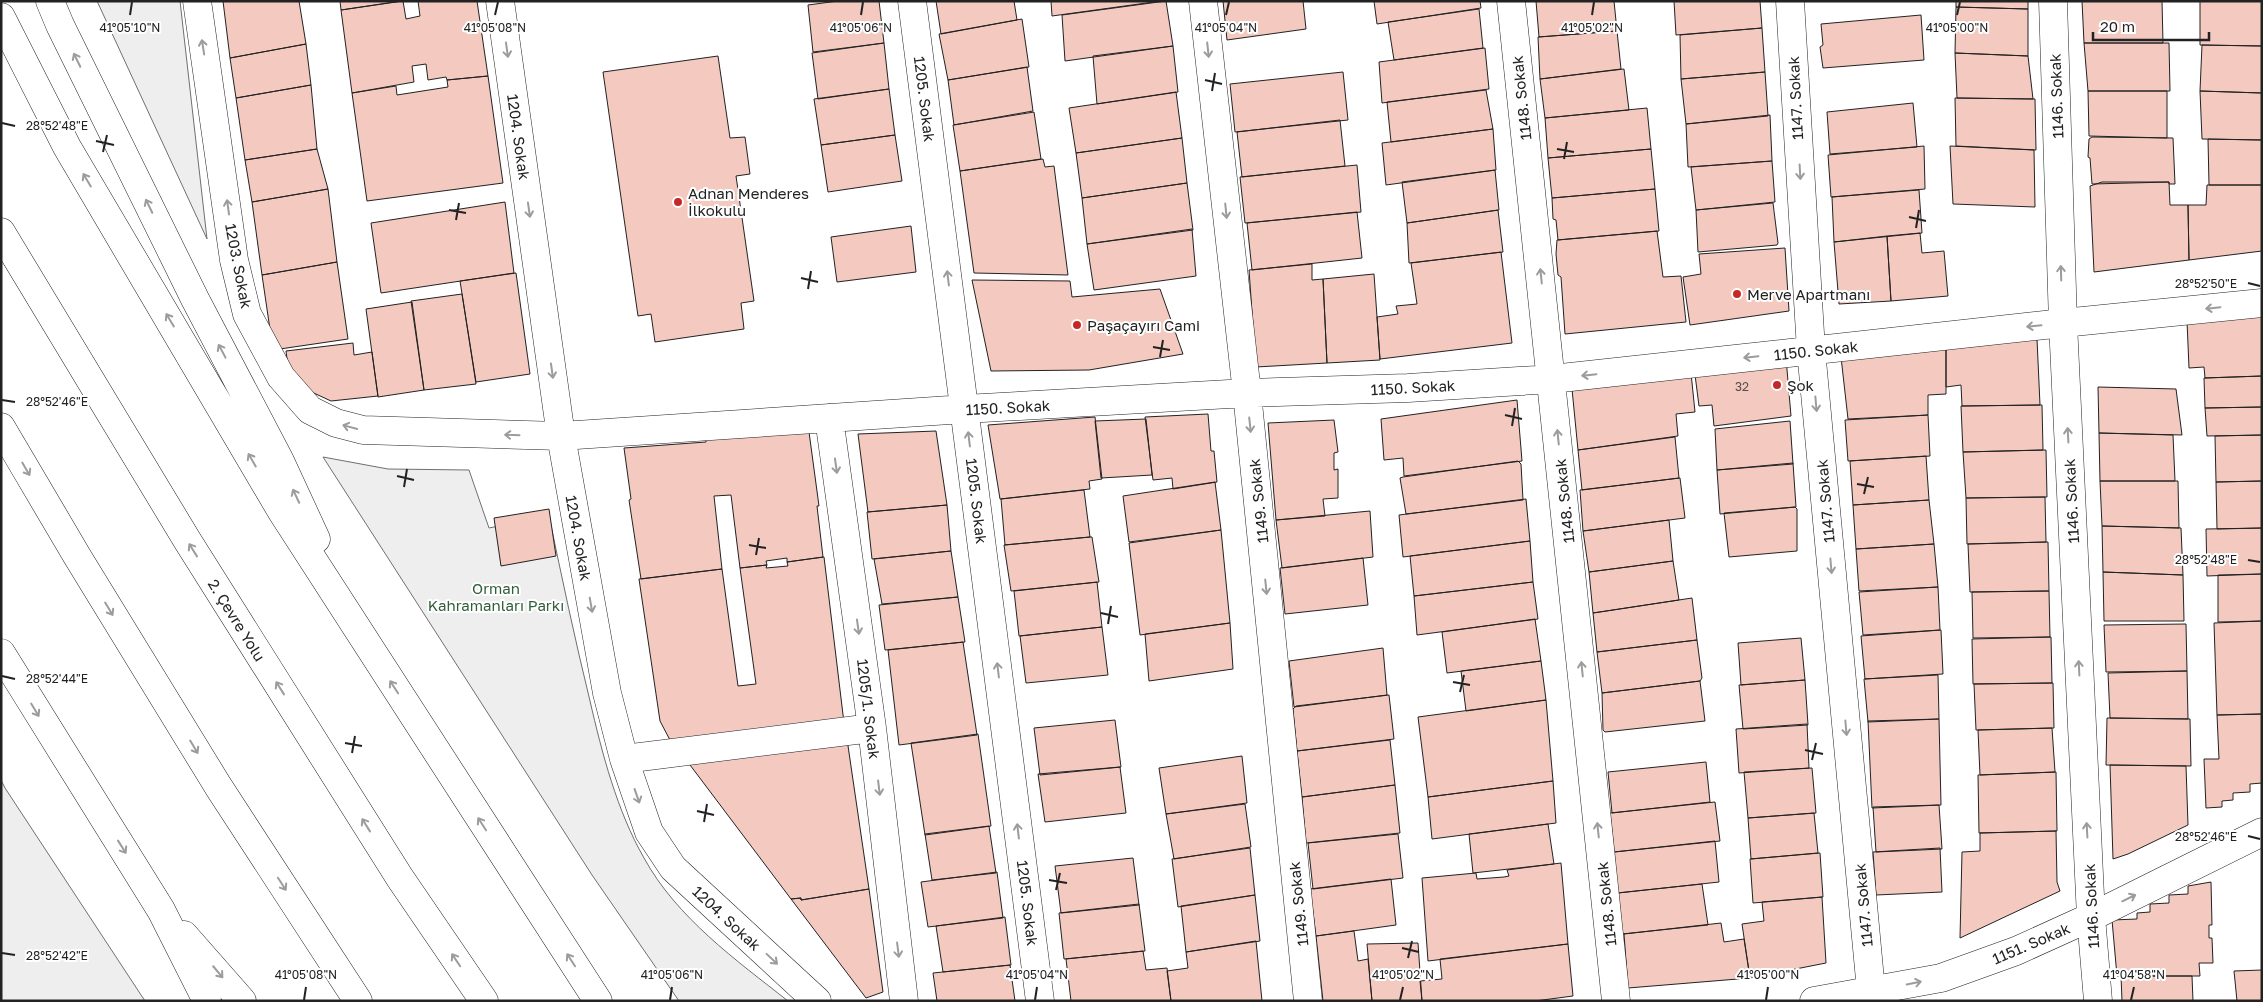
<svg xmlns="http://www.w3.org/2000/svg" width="2263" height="1002" font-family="'Golos Text',sans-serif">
<rect width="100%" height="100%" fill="#fff"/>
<!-- green -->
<path fill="#eee" stroke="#6f6f6f" d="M97,1H180L207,239Z
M323,457L388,469L469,470L489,528L549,516C562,578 575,640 590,701C602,753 617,811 644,858C677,918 736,960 788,1001H679L592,875Z
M1,780L5,788L145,1001H1Z"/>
<!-- building -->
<path fill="#f3c9c0" stroke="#222" d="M223,1H299L306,44L230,58Z
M340,1H401L341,10Z
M403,1L406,19L420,16L418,1H477L488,76L447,80L446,77L428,80L426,64L412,66L414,82L352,93L341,10Z
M838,1H879L884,43L813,52L808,5Z
M936,1H1014L1017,20L941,34Z
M1051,1H1161L1052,16Z
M1166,1L1173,46L1065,61L1062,15Z
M1223,1H1303L1306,29L1227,40Z
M1374,1H1480L1481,8L1377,24Z
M1536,1H1614L1617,31L1539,37Z
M1674,1H1760L1762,28L1676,35Z
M1956,1H2028V9L1956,7Z
M2082,1H2162L2163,43H2084Z
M2200,1H2262V46L2200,45Z
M1956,7L2028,9V56L1955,53Z
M1479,9L1483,48L1394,60L1388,22Z
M1921,15L1924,60L1823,68L1820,47L1823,45L1821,24Z
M1022,19L1029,67L948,80L939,34Z
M1762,28L1765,72L1681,79L1680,35Z
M1617,31L1621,69L1540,79L1538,37Z
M884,43L889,89L818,99L812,53Z
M2084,43H2169L2170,91H2088Z
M306,44L311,85L236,98L230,58Z
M2202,45L2262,46V93L2200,91Z
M1173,46L1178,92L1097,104L1093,56Z
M1485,48L1489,89L1382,103L1379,62Z
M1955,53L2028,56L2033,99L1957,98Z
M718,56L730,138L745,137L750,174L736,176L754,301L741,303L744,329L655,342L651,314L638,316L603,72Z
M1027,67L1033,111L954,125L948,80Z
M1624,69L1629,110L1545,118L1540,79Z
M1343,72L1348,120L1235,132L1230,84Z
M1765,72L1768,116L1686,124L1681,79Z
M488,76L503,183L367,201L352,93L396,86L397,95L448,87L447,80Z
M311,85L317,149L245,160L236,98Z
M889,89L895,135L821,145L814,99Z
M1486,90L1493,129L1391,142L1387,102Z
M2088,91H2167V138L2089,136Z
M2200,91L2262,93V140L2202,139Z
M1176,92L1182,138L1076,153L1069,108Z
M1955,98L2035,99L2036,150L1956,146Z
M1913,103L1917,147L1830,154L1827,112Z
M1647,108L1651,149L1548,158L1545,118Z
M1034,112L1041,159L960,171L953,125Z
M1770,115L1772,161L1688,167L1686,124Z
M1340,120L1345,166L1242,177L1237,132Z
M1493,129L1496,170L1386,185L1382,143Z
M895,135L902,181L828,192L821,145Z
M2092,137L2173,138L2175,184H2169V182L2092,184L2090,158L2088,157L2089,139Z
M1182,138L1187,183L1082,198L1076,153Z
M2208,139L2262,140V185H2209Z
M1924,146L1925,189L1831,197L1828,155Z
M1950,146L2034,150L2035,207L1953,204Z
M317,149L328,189L252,202L245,160Z
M1651,149L1655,189L1552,198L1548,158Z
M1043,159L1045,167L1054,166L1068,275L974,273L960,171Z
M1772,161L1775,202L1696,210L1691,167Z
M1357,165L1361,212L1245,223L1240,177Z
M1495,170L1499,210L1407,223L1402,182Z
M2102,182H2169L2170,205H2188L2189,260L2094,272L2090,186Z
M1187,183L1193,230L1087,244L1082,198Z
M2207,185H2262V251L2189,260L2188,205H2206Z
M328,189L337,262L262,275L252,202Z
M1655,189L1659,231L1558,240L1556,220L1553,219L1552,198Z
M1919,190L1922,233L1834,242L1832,197Z
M505,202L514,273L381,293L371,223Z
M1773,203L1778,243L1777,245L1698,252L1696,210Z
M1498,210L1503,252L1409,263L1407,223Z
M1357,212L1362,258L1252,270L1247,223Z
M911,226L916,272L837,282L831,237Z
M1192,229L1196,276L1094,290L1087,244Z
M1657,231L1663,277L1681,276L1686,322L1565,334L1561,277L1558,275L1556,254L1557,240Z
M1920,233L1922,253L1944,251L1948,296L1891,301L1887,236Z
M1887,236L1891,301L1839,304L1834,242Z
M1785,248L1789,311L1690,325L1683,277L1701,274L1699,254Z
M1501,252L1512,343L1380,359L1377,317L1398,314L1396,306L1417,304L1411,263Z
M337,262L348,339L273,350L262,275Z
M1312,264V280L1323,279L1327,363L1256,367L1249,270Z
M516,273L530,374L476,382L460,281Z
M1374,274L1380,360L1327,363L1323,279Z
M972,280L1070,281L1072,297L1160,289L1183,354L1089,370L991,371Z
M462,294L476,384L424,390L411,301Z
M412,302L424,390L378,397L366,309Z
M2262,306V376L2205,378L2204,367L2189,368L2187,321Z
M2037,339L2040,405L1962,406L1961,385L1946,387V346Z
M353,343L354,355L372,352L378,396L331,401L290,382L286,351Z
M1946,346V394L1928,395V415L1848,419L1841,357Z
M1786,358L1791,416L1714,426L1712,405L1699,406L1694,367Z
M1691,373L1695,412L1676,414L1678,436L1578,450L1572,389Z
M2262,376V407L2205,408L2204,378Z
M2098,387L2176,389L2182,435L2099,433Z
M1517,400L1522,461L1404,476L1403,458L1384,460L1381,419Z
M2042,405L2043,450L1963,452L1961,406Z
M2262,407V435L2207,436L2205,408Z
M1208,414L1211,451H1214L1217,482L1173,489L1172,478L1153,480L1145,417Z
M1928,415L1930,456L1848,461L1845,420Z
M1095,417L1102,479L1089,481L1090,489L1000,499L988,425Z
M1146,419L1152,475L1101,478L1095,421Z
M1334,420L1338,452L1334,453V470L1338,469V498L1323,499L1325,516L1276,520L1268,423Z
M1790,421L1793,464L1717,470L1715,429Z
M936,431L947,505L868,512L858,434Z
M809,432L819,506H817L823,557L787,562V558L766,561L767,565L740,568L731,495L714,496L722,569L641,579L629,500L631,499L624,448L706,442V439Z
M2099,433L2173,435L2175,481H2100Z
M2262,435V481L2216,482L2215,436Z
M1675,437L1679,478L1582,490L1578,450Z
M2046,450L2047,497L1966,498L1963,452Z
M1926,456L1929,500L1853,505L1850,461Z
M1518,461L1521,464L1523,500L1406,514L1400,478L1403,477Z
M1793,463L1796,507L1720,514L1717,470Z
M1680,478L1685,518L1583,531L1580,490Z
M2100,481H2178L2179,528L2102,526Z
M2262,481V528L2217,529L2216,482Z
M1215,482L1221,530L1129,542L1123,496Z
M1084,490L1090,537L1005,545L1001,499Z
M2045,497L2046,542L1967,544L1966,498Z
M1526,499L1530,541L1403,557L1399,515Z
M1929,500L1934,544L1856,549L1853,505Z
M947,505L951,551L872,559L867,512Z
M1795,507L1797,509V551L1729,557L1724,513Z
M549,509L556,556L501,566L494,518Z
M1370,511L1373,557L1282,568L1276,520Z
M1669,520L1673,561L1589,572L1583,531Z
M2102,526L2181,528L2183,575L2103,572Z
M2262,528V574L2207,576L2206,529Z
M1221,530L1230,623L1140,635L1129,543Z
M1090,537H1092L1099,582L1011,591L1004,545Z
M1530,541L1533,582L1414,596L1410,556Z
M2048,542L2049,591L1970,592L1968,544Z
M1934,544L1938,587L1859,591L1856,549Z
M951,551L958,597L882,604L874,559Z
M824,557L844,723L671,742L660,721L639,579L722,569L738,686L756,684L740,568L767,565L766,568L788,566L787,562Z
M1363,558L1368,605L1285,614L1280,568Z
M1673,561L1679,600L1593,613L1589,572Z
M2103,572L2183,575L2184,621H2104Z
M2262,574V621L2218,622V575Z
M1097,582L1102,627L1019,636L1014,591Z
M1533,582L1538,619L1417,635L1414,596Z
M1938,587L1940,630L1863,635L1859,592Z
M2049,591L2050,637L1973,638L1972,592Z
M958,597L965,642L885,650L879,605Z
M1692,598L1697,640L1597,652L1593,613Z
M1535,619L1541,661L1447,673L1442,632Z
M2262,621V714L2217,715L2214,623Z
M1230,623L1233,669L1149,681L1145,634Z
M2186,624L2187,671L2106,672L2104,625Z
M1102,627L1108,675L1026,683L1020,636Z
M1941,630L1943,674L1865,679L1861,636Z
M2051,637L2052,683L1973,684L1972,639Z
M1801,638L1805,680L1741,685L1738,643Z
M1697,640L1702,678L1700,681L1602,693L1597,652Z
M963,642L977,735L899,745L888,650Z
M1383,648L1387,695L1294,707L1289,661Z
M1541,661L1546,700L1466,711L1461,671Z
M2187,671L2188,719L2110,718L2108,673Z
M1938,675L1939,719L1868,722L1864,679Z
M1805,680L1808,725L1743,729L1739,685Z
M1700,681L1705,721L1605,732L1603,730L1602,693Z
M2053,683L2054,728L1976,730L1974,684Z
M1389,695L1394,739L1297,751L1293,709L1296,706Z
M1546,700L1553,781L1428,797L1418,717Z
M2262,714V783L2250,784V792L2233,793V800L2222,801V807L2206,808L2204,759H2219L2217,715Z
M2107,718L2190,719L2191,766L2106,765Z
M1939,719L1941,805L1872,808L1868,721Z
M1115,720L1121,767L1040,775L1034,728Z
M1807,724L1809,768L1739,773L1736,729Z
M2052,728L2055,772L1980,775L1978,730Z
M978,734L991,826L925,835L911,743Z
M847,739L869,889L801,900V898L791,899L684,757Z
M1390,740L1395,785L1302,797L1297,751Z
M1242,756L1247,803L1166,814L1159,768Z
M1706,762L1710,802L1612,813L1608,772Z
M2110,765L2186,766L2188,825L2128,854L2113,859Z
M1120,767L1126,813L1045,822L1038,774Z
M1812,768L1816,813L1748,818L1744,772Z
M2056,772L2057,831L1979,833L1978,775Z
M1553,781L1556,823L1432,839L1428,797Z
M1395,785L1400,833L1306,843L1302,797Z
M1715,802L1720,841L1614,852L1610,813Z
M1245,804L1251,847L1174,859L1166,814Z
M1939,805L1942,849L1876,852L1873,807Z
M1814,813L1818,853L1751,859L1748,818Z
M1548,824L1554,864L1473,873L1469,834Z
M989,826L996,873L932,880L925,834Z
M2056,831L2057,882L2060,891L1960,938L1962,852L1980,851V833Z
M1398,834L1403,878L1313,889L1308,843Z
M1715,841L1719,882L1618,893L1614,852Z
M1250,848L1255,895L1178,907L1172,859Z
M1940,848L1942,892L1876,895L1873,852Z
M1820,853L1823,897L1753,903L1750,859Z
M1133,858L1139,905L1061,913L1055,866Z
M1561,863L1568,944L1428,961L1422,878L1476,873L1477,879L1504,877L1509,876L1507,870Z
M997,872L1003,918L928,927L921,882Z
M1391,879L1396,925L1316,936L1310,889Z
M2211,882L2212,925H2209V938H2212L2213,963H2199L2200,976H2117L2112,920L2137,919V913L2150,912V904L2169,903V895L2188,894V886Z
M1702,884L1708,925L1622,934L1617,893Z
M869,889L883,992L866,998L791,899L801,898V900Z
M1255,895L1260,941L1186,952L1181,906Z
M1822,897L1826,963L1750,978L1742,924L1764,921L1762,902Z
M1139,904L1145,951L1064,959L1059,913Z
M1005,917L1011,965L943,972L936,926Z
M1721,923L1724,942L1744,939L1750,978L1628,988L1624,934Z
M1354,931L1358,961L1368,959L1372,1001H1323L1316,936Z
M1256,941L1262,1001H1171L1167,971L1188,968L1186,952Z
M1418,943L1422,1001H1372L1367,944Z
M1568,944L1573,996L1535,1001H1422L1420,981L1442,979L1440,959Z
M1143,951L1146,970L1167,968L1171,1001H1071L1066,959Z
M1010,965L1015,1001H937L933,973Z
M2262,970V1001H2237L2234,971Z
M2121,976H2192L2193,1001H2122Z"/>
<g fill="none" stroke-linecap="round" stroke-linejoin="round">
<!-- minor casing -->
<g stroke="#222" stroke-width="29">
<path id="minor" d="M197,1L234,260L247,314L281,377L310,410L336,423L363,430L561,436L965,409L1247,393L1408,388L1552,379L2063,323L2262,303
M500,1L561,436L607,693L624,759L649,832L673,868L817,1001
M912,1L1040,1001
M1203,1L1247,393L1308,1001
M1511,1L1616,1001
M1790,1L1811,350L1872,1001
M2053,1L2063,323L2091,917L2098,1001
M829,418L872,728L904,1001
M624,759L872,728
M1814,1001L1941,978L2016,951L2091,917L2262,832"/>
</g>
<!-- highway casing -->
<g stroke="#222" stroke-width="29">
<path id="highway" d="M50,1L60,25L195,299L280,461L316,539
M1,17L67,147L282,512L598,1001
M1,232L187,540L400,878L484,1001
M1,427L77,556L218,786L358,1001
M1,653L161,910L207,1001
M184,935L242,1001"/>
</g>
<!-- minor -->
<use href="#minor" stroke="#fff" stroke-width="28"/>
<!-- highway -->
<use href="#highway" stroke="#fff" stroke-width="28"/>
</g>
<!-- one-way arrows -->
<defs><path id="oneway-shaft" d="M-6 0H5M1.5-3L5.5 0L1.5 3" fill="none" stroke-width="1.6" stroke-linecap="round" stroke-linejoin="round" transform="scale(1.25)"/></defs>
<g stroke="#9c9c9c">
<use href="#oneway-shaft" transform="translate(203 47) rotate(-99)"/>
<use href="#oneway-shaft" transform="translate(507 50) rotate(82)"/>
<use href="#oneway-shaft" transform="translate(1208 50) rotate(84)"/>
<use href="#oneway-shaft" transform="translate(77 60) rotate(-116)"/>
<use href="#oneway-shaft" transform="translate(1800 172) rotate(87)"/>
<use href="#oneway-shaft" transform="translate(87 180) rotate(-121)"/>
<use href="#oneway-shaft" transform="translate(149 206) rotate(-116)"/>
<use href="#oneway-shaft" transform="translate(228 207) rotate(-98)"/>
<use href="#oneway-shaft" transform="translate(529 210) rotate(82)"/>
<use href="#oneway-shaft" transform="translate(1226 211) rotate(84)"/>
<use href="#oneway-shaft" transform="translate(2061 273) rotate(-92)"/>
<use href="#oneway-shaft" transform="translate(1541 276) rotate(-96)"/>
<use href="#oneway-shaft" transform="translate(948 278) rotate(-97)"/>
<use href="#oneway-shaft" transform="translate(2213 308) rotate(174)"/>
<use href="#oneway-shaft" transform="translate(170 320) rotate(-121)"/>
<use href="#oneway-shaft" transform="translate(2034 326) rotate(174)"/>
<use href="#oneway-shaft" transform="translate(222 351) rotate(-118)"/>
<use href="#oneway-shaft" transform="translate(1751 357) rotate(174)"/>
<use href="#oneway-shaft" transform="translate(552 371) rotate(82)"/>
<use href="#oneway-shaft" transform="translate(1589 375) rotate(174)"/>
<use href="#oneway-shaft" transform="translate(1816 404) rotate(85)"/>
<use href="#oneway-shaft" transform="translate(1250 425) rotate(84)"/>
<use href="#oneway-shaft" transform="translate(350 427) rotate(-165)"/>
<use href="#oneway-shaft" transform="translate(512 435) rotate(-178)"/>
<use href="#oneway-shaft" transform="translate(2068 435) rotate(-93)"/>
<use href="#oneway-shaft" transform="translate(1558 437) rotate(-96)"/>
<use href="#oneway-shaft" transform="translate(969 439) rotate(-97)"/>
<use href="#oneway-shaft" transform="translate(252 460) rotate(-120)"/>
<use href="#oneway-shaft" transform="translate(836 466) rotate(82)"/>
<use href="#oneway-shaft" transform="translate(26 469) rotate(60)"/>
<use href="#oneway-shaft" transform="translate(296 496) rotate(-115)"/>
<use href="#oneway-shaft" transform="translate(193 550) rotate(-122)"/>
<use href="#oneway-shaft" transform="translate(1831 566) rotate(85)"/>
<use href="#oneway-shaft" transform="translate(1266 587) rotate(84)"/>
<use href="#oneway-shaft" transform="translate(591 605) rotate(80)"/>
<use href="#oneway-shaft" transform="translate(109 609) rotate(59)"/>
<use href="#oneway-shaft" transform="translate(858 627) rotate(82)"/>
<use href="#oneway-shaft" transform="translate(2079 668) rotate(-93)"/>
<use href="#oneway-shaft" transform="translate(1582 669) rotate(-96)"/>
<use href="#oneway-shaft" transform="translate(998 670) rotate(-97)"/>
<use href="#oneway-shaft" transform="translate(394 687) rotate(-123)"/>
<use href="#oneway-shaft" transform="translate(280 688) rotate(-122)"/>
<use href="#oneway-shaft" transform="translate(35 710) rotate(59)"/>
<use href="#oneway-shaft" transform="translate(1846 728) rotate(85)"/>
<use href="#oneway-shaft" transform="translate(194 747) rotate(59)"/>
<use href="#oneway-shaft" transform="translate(879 788) rotate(83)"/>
<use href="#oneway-shaft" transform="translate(637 796) rotate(71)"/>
<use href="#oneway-shaft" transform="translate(482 824) rotate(-123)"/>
<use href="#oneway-shaft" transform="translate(366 825) rotate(-122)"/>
<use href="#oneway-shaft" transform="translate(1598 830) rotate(-96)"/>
<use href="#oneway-shaft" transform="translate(2087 830) rotate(-93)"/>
<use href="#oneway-shaft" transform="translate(1018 831) rotate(-97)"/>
<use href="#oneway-shaft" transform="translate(122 847) rotate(58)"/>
<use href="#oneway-shaft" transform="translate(282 884) rotate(57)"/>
<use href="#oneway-shaft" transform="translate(2129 898) rotate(-26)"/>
<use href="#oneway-shaft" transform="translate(898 950) rotate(83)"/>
<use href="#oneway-shaft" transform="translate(772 959) rotate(43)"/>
<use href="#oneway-shaft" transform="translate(456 960) rotate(-124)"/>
<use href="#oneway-shaft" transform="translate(571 960) rotate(-123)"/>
<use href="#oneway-shaft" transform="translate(218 972) rotate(50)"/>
<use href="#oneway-shaft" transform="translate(1914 983) rotate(-11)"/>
</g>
<!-- ticks -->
<path fill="none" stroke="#222" stroke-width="2" d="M130,15L132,2M495,15L498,2M861,15L863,2M1226,15L1229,2M1592,15L1594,2M1957,15L1960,2M1205,80L1222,84M1212,91L1215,73M2,123L15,126M96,141L114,145M1557,149L1574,152M103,152L107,135M1564,159L1567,142M449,210L466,213M1909,217L1926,221M456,220L459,203M1916,228L1919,210M801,278L818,282M2248,283L2260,286M808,289L811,271M1153,347L1170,350M1160,357L1163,340M2,400L15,402M1505,415L1522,419M1512,426L1515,408M397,476L414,480M1857,484L1874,487M404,487L407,469M1864,494L1868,477M749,545L766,548M756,555L759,538M2248,560L2260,562M1101,613L1118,617M1108,624L1111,606M2,676L15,679M1453,682L1470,685M1460,692L1464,675M345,743L362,746M1805,750L1823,754M352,753L355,736M1812,760L1816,743M697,811L714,815M704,822L707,804M2248,836L2260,839M1049,880L1067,883M1056,890L1060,873M1402,948L1419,952M2,953L15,955M1408,958L1412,941M304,1000L306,987M670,1000L672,987M1035,1000L1037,987M1400,1000L1403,987M1766,1000L1768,987M2131,1000L2134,987"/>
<!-- markers -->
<g fill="#c62828" stroke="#fff" stroke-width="2">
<circle cx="678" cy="202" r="5"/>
<circle cx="1737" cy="294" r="5"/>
<circle cx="1077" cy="325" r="5"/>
<circle cx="1777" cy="385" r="5"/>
</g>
<g text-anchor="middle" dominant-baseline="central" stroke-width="4" stroke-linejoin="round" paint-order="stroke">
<!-- number labels -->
<g font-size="12" fill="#564c4a">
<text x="1742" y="386">32</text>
</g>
<!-- street labels -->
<g font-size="15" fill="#222" stroke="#fff">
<text transform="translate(2056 96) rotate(-92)">1146. Sokak</text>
<text transform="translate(1521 98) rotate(-96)">1148. Sokak</text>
<text transform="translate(1795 98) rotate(-93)">1147. Sokak</text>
<text transform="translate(925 99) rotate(83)">1205. Sokak</text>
<text transform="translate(519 137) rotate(82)">1204. Sokak</text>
<text transform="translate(239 266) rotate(79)">1203. Sokak</text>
<text transform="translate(1816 350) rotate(-6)">1150. Sokak</text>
<text transform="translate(1413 387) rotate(-3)">1150. Sokak</text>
<text transform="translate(1008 407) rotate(-3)">1150. Sokak</text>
<text transform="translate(977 501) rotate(83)">1205. Sokak</text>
<text transform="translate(1258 501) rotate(-96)">1149. Sokak</text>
<text transform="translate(1564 501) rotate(-96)">1148. Sokak</text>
<text transform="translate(1825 501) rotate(-95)">1147. Sokak</text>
<text transform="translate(2071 501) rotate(-93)">1146. Sokak</text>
<text transform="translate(579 538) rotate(80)">1204. Sokak</text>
<text transform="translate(237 620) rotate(58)">2. Çevre Yolu</text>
<text transform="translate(869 709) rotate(83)">1205/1. Sokak</text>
<text transform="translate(1028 903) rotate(83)">1205. Sokak</text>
<text transform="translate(1298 904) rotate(-96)">1149. Sokak</text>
<text transform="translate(1606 904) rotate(-96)">1148. Sokak</text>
<text transform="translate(1863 905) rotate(-95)">1147. Sokak</text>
<text transform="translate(2091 906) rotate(-93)">1146. Sokak</text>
<text transform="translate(727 918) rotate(43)">1204. Sokak</text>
<text transform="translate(2031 943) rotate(-23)">1151. Sokak</text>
</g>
<!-- poi labels -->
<g font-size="15" fill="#222" stroke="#fff" text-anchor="start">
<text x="688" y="193">Adnan Menderes<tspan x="688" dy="17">İlkokulu</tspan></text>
<text x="1747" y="294">Merve Apartmanı</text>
<text x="1087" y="325">Paşaçayırı Cami</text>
<text x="1787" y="385">Şok</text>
</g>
<!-- park labels -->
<g font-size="15" fill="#2f5e38" stroke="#fff">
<text x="496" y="588">Orman<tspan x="496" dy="17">Kahramanları Parkı</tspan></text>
</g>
</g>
<g font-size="12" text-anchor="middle" fill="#222" stroke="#fff" stroke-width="4" stroke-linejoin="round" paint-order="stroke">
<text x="130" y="32">41°05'10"N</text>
<text x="495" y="32">41°05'08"N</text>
<text x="861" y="32">41°05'06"N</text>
<text x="1226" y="32">41°05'04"N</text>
<text x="1592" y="32">41°05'02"N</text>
<text x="1957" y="32">41°05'00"N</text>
<text x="57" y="130">28°52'48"E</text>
<text x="2206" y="288">28°52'50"E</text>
<text x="57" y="406">28°52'46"E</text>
<text x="2206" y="564">28°52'48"E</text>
<text x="57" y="683">28°52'44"E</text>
<text x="2206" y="841">28°52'46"E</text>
<text x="57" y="960">28°52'42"E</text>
<text x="306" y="979">41°05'08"N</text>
<text x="672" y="979">41°05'06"N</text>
<text x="1037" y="979">41°05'04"N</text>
<text x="1403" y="979">41°05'02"N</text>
<text x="1768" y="979">41°05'00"N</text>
<text x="2134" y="979">41°04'58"N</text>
</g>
<!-- border -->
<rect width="2263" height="1002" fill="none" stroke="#222222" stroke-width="5"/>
<!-- scale -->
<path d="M2093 32v8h116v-8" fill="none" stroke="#222222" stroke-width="2.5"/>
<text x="2100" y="32" font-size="15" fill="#222222" stroke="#ffffff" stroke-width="4" paint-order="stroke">20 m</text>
</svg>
